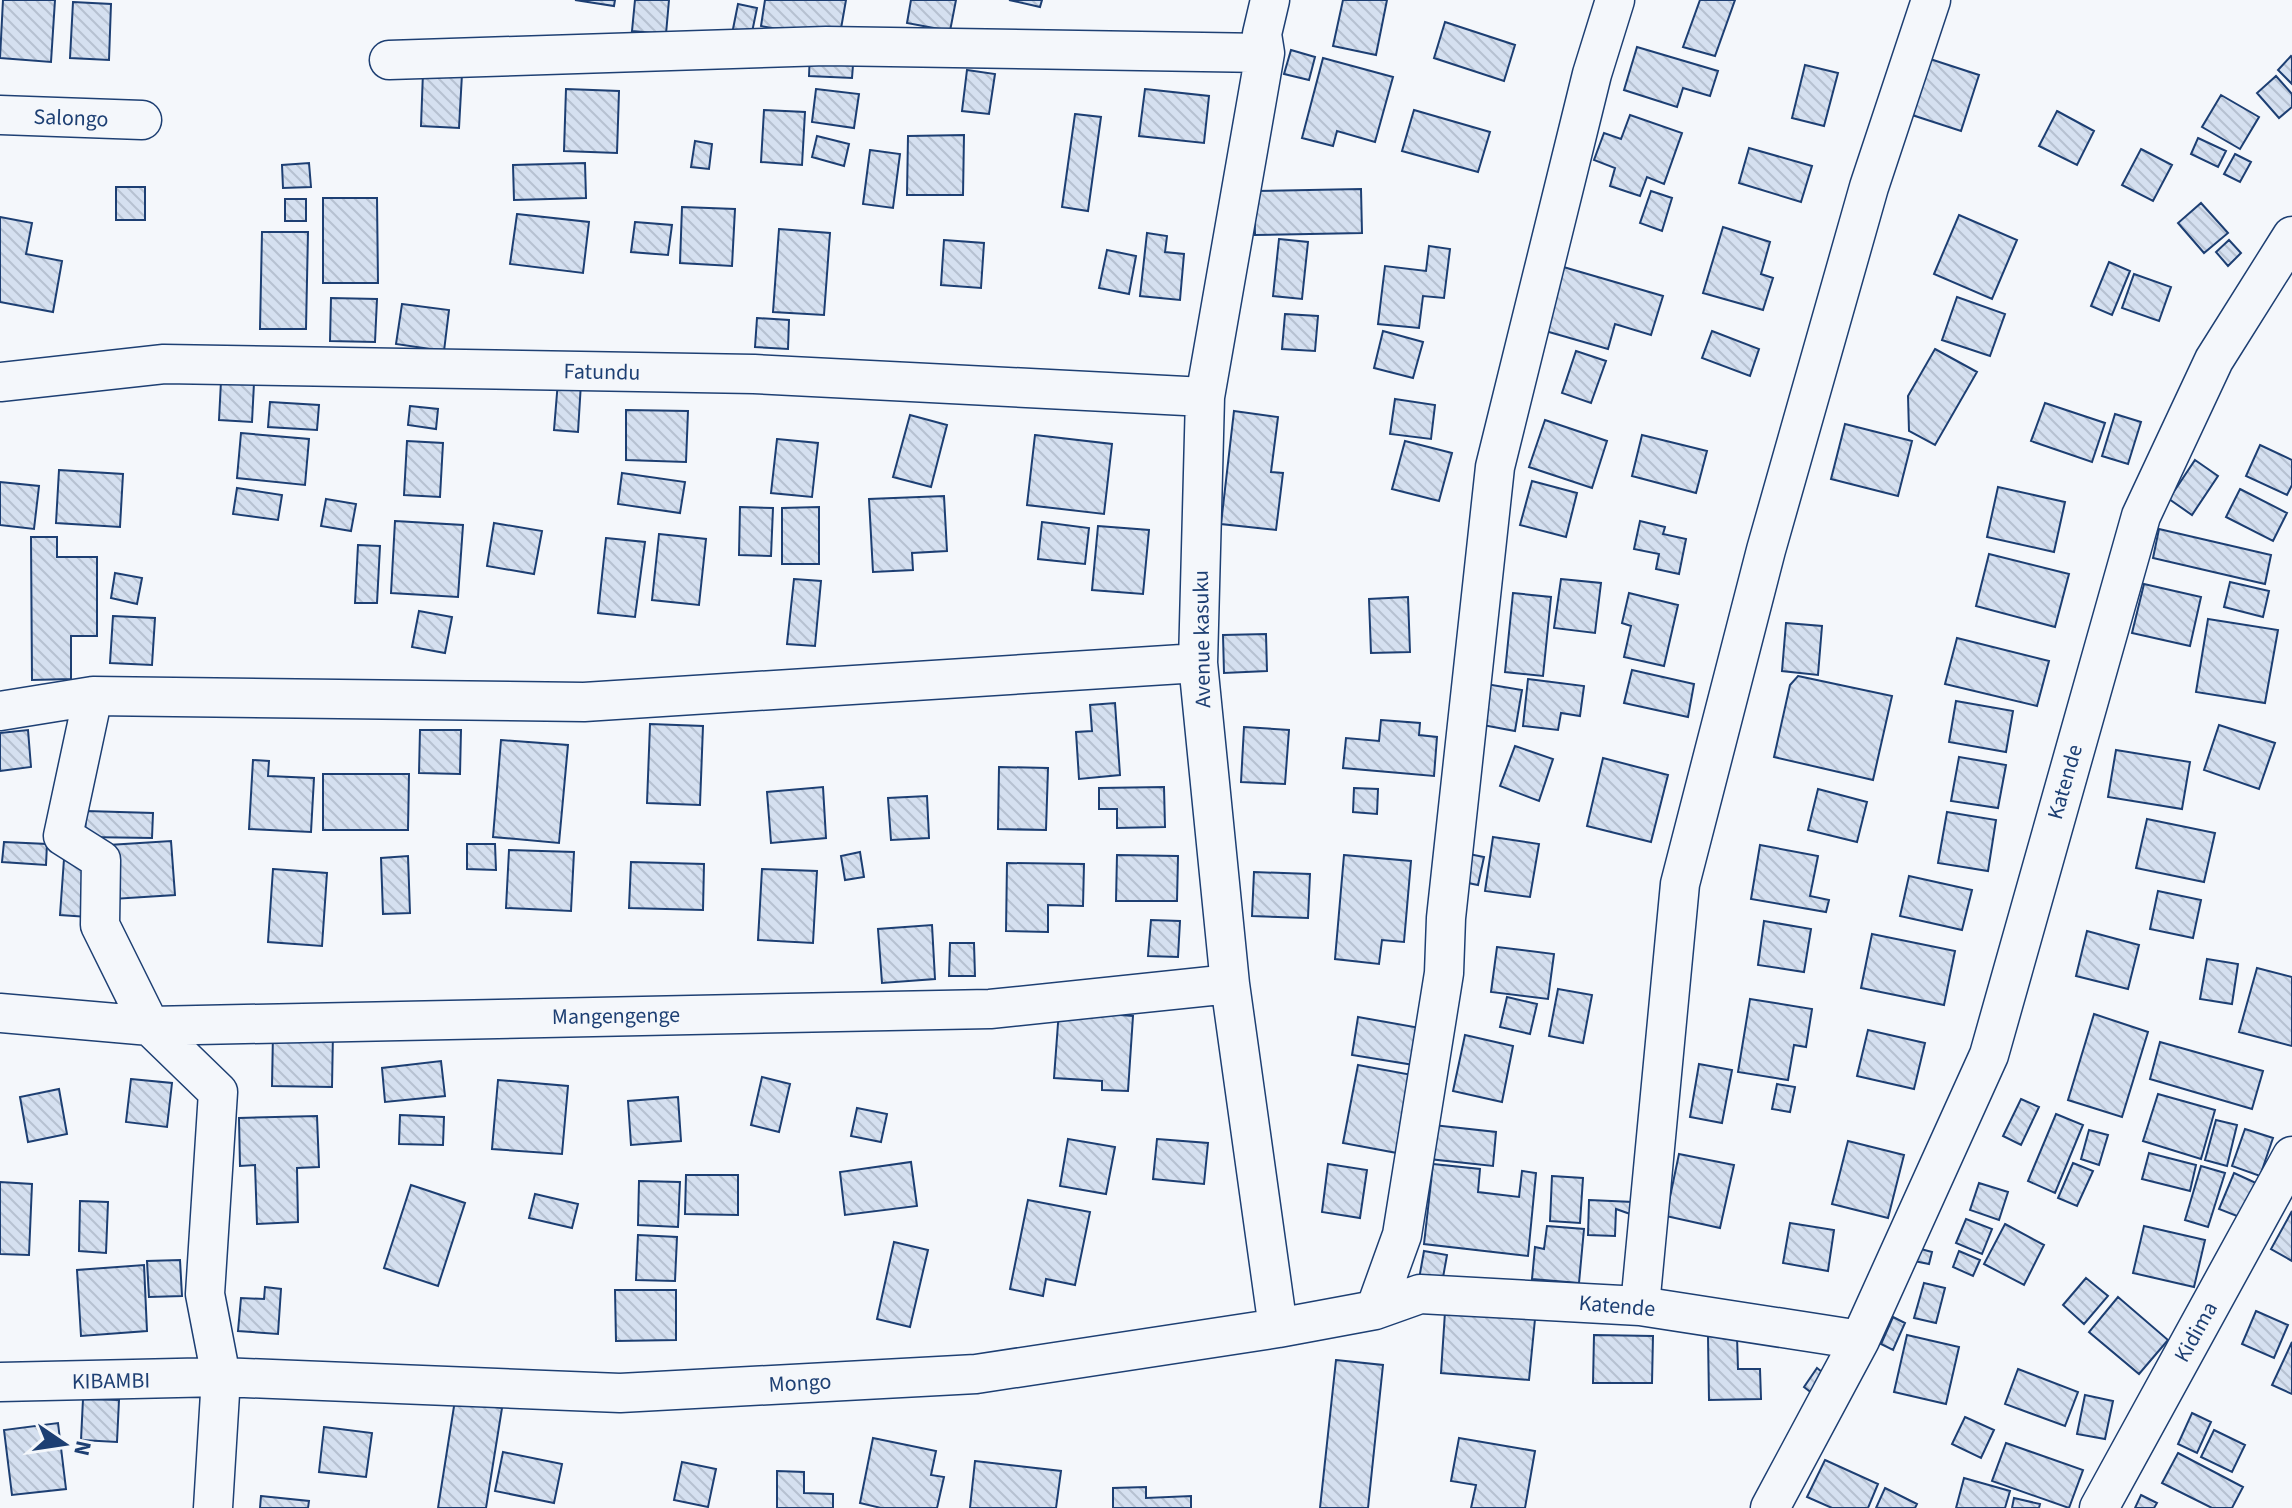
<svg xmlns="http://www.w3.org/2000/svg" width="2292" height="1508" font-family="'Source Sans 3',sans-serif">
<defs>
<pattern id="building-back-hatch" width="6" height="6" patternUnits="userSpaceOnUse" patternTransform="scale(2)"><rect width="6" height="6" fill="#d5e0f0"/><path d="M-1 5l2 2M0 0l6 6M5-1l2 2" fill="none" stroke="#b6c1d1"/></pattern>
</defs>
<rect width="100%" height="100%" fill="#f4f7fb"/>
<!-- building -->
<path fill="url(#building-back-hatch)" stroke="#1d3f73" stroke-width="2" d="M3,0H55L51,62L0,58Z
M575,0H615L614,6Z
M635,0H669L666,34L632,31Z
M765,0H846L839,40L761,26Z
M911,0H956L950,31L907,23Z
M1009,0H1042L1040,7Z
M1343,0H1387L1376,55L1333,46Z
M1700,0H1735L1715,56L1683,47Z
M73,2L111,4L109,60L70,58Z
M738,4L757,8L751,37L732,34Z
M1445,22L1515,45L1504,81L1434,58Z
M1637,47L1718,71L1710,96L1683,88L1677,107L1624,90Z
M1291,50L1315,57L1309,80L1284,74Z
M810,51L854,52L852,78L809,76Z
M2291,56L2292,57V84L2278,70Z
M1323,58L1393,77L1375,142L1337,131L1333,146L1302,138Z
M1927,58L1979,75L1961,131L1909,114Z
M1805,65L1838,73L1824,126L1792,118Z
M967,70L995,74L989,114L962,111Z
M423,72L462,74L459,128L421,126Z
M2276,76L2292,94V107L2279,118L2257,93Z
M566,89L619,91L617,153L564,151Z
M816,89L859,94L854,128L812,122Z
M1145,89L1209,96L1204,143L1139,136Z
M2221,95L2259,117L2240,149L2202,127Z
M764,110L805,112L802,165L761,162Z
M1414,110L1490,132L1478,172L1402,151Z
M2057,111L2094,131L2077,165L2039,146Z
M1075,114L1101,117L1088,211L1062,207Z
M1630,115L1682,133L1664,184L1647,177L1640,196L1610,186L1615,168L1594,160L1604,133L1621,139Z
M964,135L963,195H907L908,136Z
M817,136L849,144L844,166L812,157Z
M2198,138L2226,151L2218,167L2191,154Z
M695,141L712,144L709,169L691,167Z
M1749,148L1812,166L1801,202L1739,183Z
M2141,149L2172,165L2153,201L2122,185Z
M870,150L900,154L893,208L863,204Z
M2235,154L2251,162L2240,182L2224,174Z
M309,163L311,187L283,188L282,165Z
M585,163L586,198L514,200L513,165Z
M116,187H145V220H116Z
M1361,189L1362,233L1255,235L1254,191Z
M1651,191L1672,198L1662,231L1640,223Z
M323,198H377L378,283H323Z
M285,199H306V221H285Z
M2201,203L2228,233L2204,253L2178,223Z
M682,207L735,209L732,266L680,263Z
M517,214L589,222L583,273L510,264Z
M1959,215L2017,240L1992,299L1934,274Z
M0,217L32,223L26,254L62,261L53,312L0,302Z
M635,222L672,225L668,255L631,252Z
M1723,227L1770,242L1761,274L1773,278L1763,310L1703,293Z
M779,229L830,233L824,315L773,312Z
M262,232H308L306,329H260Z
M1147,233L1167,236L1165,252L1184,254L1180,300L1140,296Z
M1279,239L1308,242L1302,299L1273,296Z
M944,240L984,243L981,288L941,285Z
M2229,240L2241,253L2228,266L2216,252Z
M1429,246L1450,249L1444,298L1423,296L1419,328L1378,324L1385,266L1426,271Z
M1107,250L1136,256L1129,294L1099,288Z
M2109,262L2130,271L2112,315L2091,306Z
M1560,266L1663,296L1651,335L1615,324L1608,349L1542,330Z
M2134,274L2171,287L2159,321L2122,308Z
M1957,297L2005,314L1990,356L1942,340Z
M331,298L377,299L375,342L330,341Z
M402,304L449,310L444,351L396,344Z
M1285,314L1318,316L1315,351L1282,349Z
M757,318L789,320L788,349L755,347Z
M1383,331L1423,342L1413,378L1374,368Z
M1712,331L1759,349L1750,376L1702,358Z
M1935,349L1977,372L1935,445L1909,431L1908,396Z
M1576,351L1606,361L1591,403L1562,393Z
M221,381L254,383L252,422L219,420Z
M558,381L581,383L578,432L554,430Z
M1395,399L1435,405L1431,439L1390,434Z
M270,402L319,405L317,430L268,427Z
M2045,403L2105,423L2092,462L2031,441Z
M410,406L438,409L436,429L408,425Z
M626,410L688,411L686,462L626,460Z
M1234,411L1278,417L1271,472L1283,473L1276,530L1221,524Z
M2115,414L2141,422L2128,464L2102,456Z
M910,415L947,425L931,487L893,477Z
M1545,420L1607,441L1592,488L1529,467Z
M1845,424L1912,441L1898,496L1831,479Z
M241,433L309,439L305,485L237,478Z
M1035,435L1112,444L1104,514L1027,505Z
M1642,435L1707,451L1696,493L1632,476Z
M777,439L818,443L812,497L771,493Z
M407,441L443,443L440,497L404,495Z
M1405,441L1452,453L1439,501L1392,489Z
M2260,445L2292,460V485L2287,495L2246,476Z
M2195,460L2218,476L2192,515L2169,499Z
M59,470L123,474L120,527L56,523Z
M622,473L685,482L680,513L618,504Z
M1532,481L1577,493L1566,537L1520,525Z
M0,482L39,486L34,529L0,525Z
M1998,487L2065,502L2054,552L1987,537Z
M237,488L282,495L278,520L233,514Z
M2240,489L2287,513L2273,541L2226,517Z
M944,496L947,551L912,553L913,570L873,572L869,499Z
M326,499L356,504L351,531L321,526Z
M740,507L773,508L771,556L739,555Z
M819,507V564H782V508Z
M395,521L463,525L458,597L391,593Z
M1640,521L1665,527L1663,534L1686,539L1679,574L1656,569L1659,554L1634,549Z
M1042,522L1089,528L1085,564L1038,559Z
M494,523L542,531L534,574L487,566Z
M1098,526L1149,530L1143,594L1092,590Z
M2159,529L2271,555L2265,584L2153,558Z
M659,534L706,539L699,605L652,600Z
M31,537H57V557H97V636H71V679L32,680Z
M606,538L645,542L635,617L598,613Z
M358,545L380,546L377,603H355Z
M1989,554L2069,574L2055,627L1976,606Z
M115,573L142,578L137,604L111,598Z
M794,579L821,581L815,646L787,644Z
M1561,579L1601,583L1595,633L1554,628Z
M2230,582L2269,591L2263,617L2224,607Z
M2144,584L2201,597L2190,646L2132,633Z
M1513,593L1551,597L1543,676L1505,672Z
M1629,593L1678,605L1664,666L1624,657L1631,626L1622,623Z
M1408,597L1410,652L1371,653L1369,599Z
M419,611L452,617L445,653L412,647Z
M113,616L155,618L152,665L110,663Z
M2208,619L2278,630L2265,703L2196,692Z
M1786,623L1822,626L1818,675L1782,671Z
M1266,634L1267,671L1224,673L1223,635Z
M1957,638L2049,661L2037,706L1945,684Z
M1632,670L1694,684L1688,717L1624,703Z
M1798,676L1892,696L1873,780L1774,757L1790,685Z
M1528,679L1584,686L1580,716L1561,713L1558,730L1523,726Z
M1480,683L1522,690L1515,731L1472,723Z
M1956,701L2013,711L2006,752L1949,742Z
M1115,703L1120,775L1079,779L1076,732L1092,731L1090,705Z
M1381,720L1420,723L1419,735L1437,737L1434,776L1343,768L1346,738L1379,741Z
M650,724L703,726L700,805L647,803Z
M2219,725L2275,743L2259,789L2204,770Z
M1244,727L1289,730L1285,784L1241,782Z
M28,730L31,767L0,771V733Z
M420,730H461L460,774L419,773Z
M501,740L568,745L559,843L493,837Z
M1515,746L1553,759L1539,801L1500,786Z
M2116,750L2190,762L2182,809L2108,797Z
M1959,757L2006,765L1998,808L1951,801Z
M1603,758L1668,775L1651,842L1587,826Z
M253,760L269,761L268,776L314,778L311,832L249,829Z
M999,767L1048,768L1046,830L998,829Z
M323,774H409L408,830H323Z
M823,787L826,838L771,843L767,792Z
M1164,787L1165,827L1117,828V809H1099V788Z
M1354,788L1378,789L1377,814L1353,812Z
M1818,789L1867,802L1857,842L1808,830Z
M927,796L929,838L891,840L888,798Z
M86,811L153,813L152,838L85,837Z
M1947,812L1996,820L1988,871L1938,863Z
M2147,819L2215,833L2204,882L2136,868Z
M1493,837L1539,844L1530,897L1485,891Z
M171,841L175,895L113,899L109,845Z
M4,842L47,844L46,865L2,862Z
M467,844H495L496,870L467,869Z
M1760,845L1818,856L1810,896L1829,900L1826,912L1751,899Z
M509,850L574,852L571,911L506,908Z
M860,852L864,877L845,880L841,856Z
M1464,853L1484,857L1478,885L1458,881Z
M1117,855L1178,856L1177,901H1116Z
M1344,855L1411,861L1404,942L1382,940L1379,964L1335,959Z
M408,856L410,913L383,914L381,858Z
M64,859L92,861L88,917L60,915Z
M631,862L704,864L703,910L629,908Z
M1007,863L1084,864L1083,906L1048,905V932L1006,931Z
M273,869L327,873L322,946L268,942Z
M762,869L817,871L813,943L758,940Z
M1254,872L1310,874L1308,918L1252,916Z
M1909,876L1972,890L1962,930L1900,916Z
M2158,891L2201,900L2193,938L2150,929Z
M1151,920L1180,921L1178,957L1148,956Z
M1764,921L1811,929L1804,972L1758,965Z
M932,925L935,979L882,983L878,929Z
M2087,931L2139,945L2128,989L2076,976Z
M1872,934L1955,951L1944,1005L1861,988Z
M950,943H974L975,976H949Z
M1497,947L1554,954L1548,999L1491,992Z
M2207,959L2238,964L2232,1004L2200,999Z
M2257,968L2292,977V1046L2239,1032Z
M1558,989L1592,995L1583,1043L1549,1036Z
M1507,997L1537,1004L1530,1034L1500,1027Z
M1750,999L1812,1009L1806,1047L1794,1045L1788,1080L1738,1072Z
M1059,1010L1133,1016L1128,1091L1102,1090V1081L1054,1078Z
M2094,1014L2148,1032L2122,1117L2068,1100Z
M1358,1017L1420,1028L1414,1065L1352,1055Z
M1868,1030L1925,1043L1914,1089L1857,1076Z
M273,1033H333L332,1087L272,1086Z
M1465,1035L1513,1046L1502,1102L1453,1091Z
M2160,1042L2263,1071L2252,1109L2150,1079Z
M441,1061L445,1096L385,1102L382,1068Z
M1699,1064L1732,1070L1722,1123L1690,1117Z
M1358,1065L1412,1075L1397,1153L1343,1143Z
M762,1077L790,1084L779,1132L751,1125Z
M131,1079L172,1083L167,1127L126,1122Z
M498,1080L568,1086L562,1154L492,1149Z
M1777,1084L1795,1087L1790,1112L1772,1109Z
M59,1089L67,1134L28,1142L20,1097Z
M2158,1094L2215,1110L2201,1159L2143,1141Z
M678,1097L681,1141L631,1145L628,1101Z
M2021,1099L2039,1107L2021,1145L2003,1136Z
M857,1108L887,1114L881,1142L851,1136Z
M2056,1114L2083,1125L2055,1193L2028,1181Z
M400,1115L444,1117L443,1145L399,1144Z
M317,1116L319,1167L297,1168L298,1222L257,1224L255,1165L240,1166L239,1118Z
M2216,1120L2237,1125L2227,1166L2205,1160Z
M1433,1125L1496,1132L1493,1166L1429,1159Z
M2245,1129L2273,1138L2260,1176L2232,1166Z
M2089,1130L2108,1135L2099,1165L2081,1159Z
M1068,1139L1115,1147L1106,1194L1060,1186Z
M1157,1139L1208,1143L1204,1184L1153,1179Z
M1848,1141L1904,1155L1888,1218L1832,1204Z
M2149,1153L2196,1165L2190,1191L2142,1179Z
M1679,1154L1734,1165L1720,1228L1666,1216Z
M911,1162L917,1206L845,1215L840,1172Z
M2073,1163L2093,1171L2077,1206L2058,1198Z
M1328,1164L1367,1170L1360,1218L1322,1212Z
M1433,1164L1480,1169L1478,1192L1519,1197L1522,1171L1536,1173L1528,1256L1424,1244Z
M2201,1166L2225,1173L2208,1227L2185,1220Z
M2234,1173L2256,1183L2242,1218L2219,1209Z
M686,1175H738V1215L685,1214Z
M1552,1176L1583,1178L1580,1223L1550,1221Z
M639,1181L680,1182L678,1227L638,1225Z
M0,1182L32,1184L29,1255L0,1254Z
M1979,1183L2008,1192L1999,1220L1970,1210Z
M411,1185L465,1203L438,1286L384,1268Z
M535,1194L578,1204L572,1228L529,1218Z
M1028,1200L1090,1212L1075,1285L1046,1279L1043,1296L1010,1289Z
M1589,1200L1633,1202V1215L1616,1209L1615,1236L1588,1235Z
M80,1201L108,1202L106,1253L79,1251Z
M2292,1211V1261L2271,1249Z
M1966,1219L1992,1229L1982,1254L1956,1243Z
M1790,1223L1834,1230L1828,1271L1783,1263Z
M2005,1224L2044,1245L2024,1285L1984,1264Z
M1547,1226L1584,1229L1579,1283L1532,1279L1535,1247L1544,1249Z
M2144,1226L2205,1240L2194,1287L2133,1273Z
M638,1235L677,1237L675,1281L636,1280Z
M894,1242L928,1250L910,1327L877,1319Z
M1917,1248L1932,1252L1929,1264L1914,1261Z
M1424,1251L1447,1255L1442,1283L1419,1279Z
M1959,1251L1980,1260L1973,1276L1953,1267Z
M180,1260L182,1296L149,1297L147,1261Z
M144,1265L147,1331L81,1336L77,1270Z
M2086,1278L2108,1296L2084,1324L2063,1305Z
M1924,1283L1945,1288L1936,1323L1914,1318Z
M265,1287L281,1289L278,1334L238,1331L241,1298L264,1299Z
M615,1290H676V1340L616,1341Z
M2118,1297L2168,1340L2139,1374L2089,1332Z
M2256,1311L2288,1325L2274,1358L2242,1344Z
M1445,1312L1535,1319L1529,1380L1441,1373Z
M1893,1317L1905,1323L1893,1350L1881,1344Z
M1594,1335L1653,1336L1652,1383H1593Z
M1907,1335L1959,1347L1946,1404L1894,1392Z
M1708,1336H1737L1738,1369H1760L1761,1399L1709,1400Z
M2292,1342V1394L2272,1385Z
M1336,1360L1383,1365L1368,1508H1320Z
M1817,1368L1833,1381L1821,1400L1804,1387Z
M2018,1369L2078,1392L2065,1426L2005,1404Z
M2085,1395L2113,1401L2105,1439L2077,1434Z
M83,1399L119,1400L117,1442L81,1440Z
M455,1400L502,1408L486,1508H438Z
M2192,1413L2211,1422L2197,1453L2178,1444Z
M1965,1417L1994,1430L1981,1458L1952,1444Z
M58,1423L66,1489L12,1495L4,1430Z
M324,1427L372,1433L366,1477L319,1472Z
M2214,1430L2245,1445L2232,1472L2201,1457Z
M873,1438L936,1451L931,1475L944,1477L937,1508H881L860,1503Z
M1459,1438L1535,1451L1525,1508H1471L1476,1485L1451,1481Z
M2006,1443L2083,1470L2069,1508L1992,1481Z
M503,1452L562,1464L554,1503L495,1491Z
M2178,1453L2243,1487L2232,1508H2212L2162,1483Z
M1825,1460L1878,1484L1868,1508H1832L1807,1497Z
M975,1461L1061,1471L1056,1508H970Z
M682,1462L716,1469L708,1507L674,1500Z
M777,1471L804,1472V1493L833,1494V1508H777Z
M1964,1478L2010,1491L2005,1508H1956Z
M1146,1487V1498L1191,1496V1508H1113V1488Z
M1885,1488L1917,1504L1915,1508H1876Z
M2141,1495L2157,1503L2154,1508H2135Z
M261,1496L309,1501L308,1508H260Z
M2014,1498L2040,1504L2039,1508H2012Z"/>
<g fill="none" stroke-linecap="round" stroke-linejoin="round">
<!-- street casing -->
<g stroke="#1d3f73" stroke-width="41">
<path id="street" d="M1270,0L1262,34L1265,53L1205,397L1198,663L1230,984L1278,1328
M389,60L826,46L1265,53
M0,115L142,120
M0,382L164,364L754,374L1205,397
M93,696L63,836L101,860L100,925L150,1026L218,1092L205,1294L221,1377L213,1508
M0,711L93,696L584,702L1198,663
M0,1013L150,1026L990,1009L1230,984
M1640,1306L1680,884L1766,550L1869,187L1931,0
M1375,1310L1402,1235L1444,973L1446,918L1495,467L1592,74L1615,0
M0,1382L221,1377L620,1393L976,1374L1278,1328L1375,1310L1420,1294L1640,1306L1860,1340
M1770,1508L1860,1340L1989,1055L2141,516L2214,360L2292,236
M2099,1508L2292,1156"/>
</g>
<!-- street -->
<use href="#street" stroke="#f4f7fb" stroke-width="38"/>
</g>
<g text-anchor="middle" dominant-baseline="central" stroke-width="6" stroke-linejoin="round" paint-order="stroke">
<!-- street labels -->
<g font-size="22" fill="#1d3f73" stroke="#f4f7fb">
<text transform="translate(71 118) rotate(2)">Salongo</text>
<text transform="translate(602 372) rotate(1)">Fatundu</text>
<text transform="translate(1202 639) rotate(-91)">Avenue kasuku</text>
<text transform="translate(2065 782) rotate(-74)">Katende</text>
<text transform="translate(616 1016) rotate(-1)">Mangengenge</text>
<text transform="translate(1617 1306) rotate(5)">Katende</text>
<text transform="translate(2196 1332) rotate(-61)">Kidima</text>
<text transform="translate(111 1381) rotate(-1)">KIBAMBI</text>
<text transform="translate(800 1383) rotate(-3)">Mongo</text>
</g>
</g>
<!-- north arrow -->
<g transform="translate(64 1444) rotate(103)" stroke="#f4f7fb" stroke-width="6" paint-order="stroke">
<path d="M0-6L14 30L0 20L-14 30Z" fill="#1d3f73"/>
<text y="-12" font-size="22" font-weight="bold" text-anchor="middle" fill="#1d3f73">N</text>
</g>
</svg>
